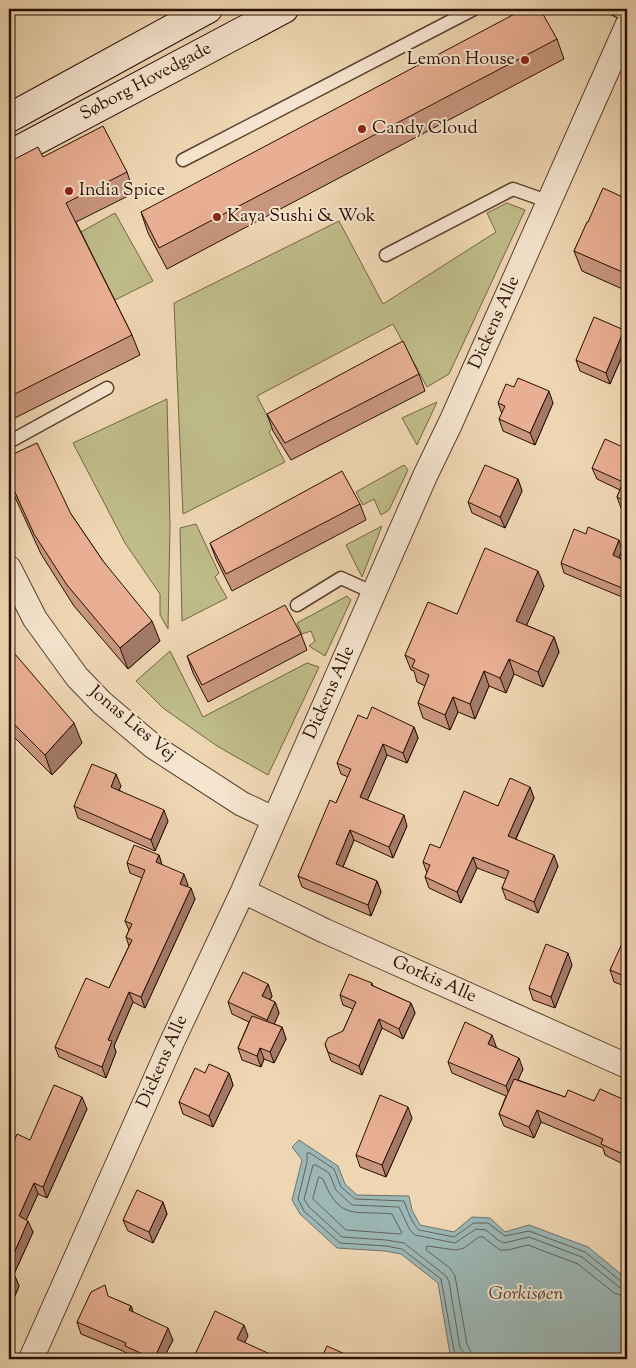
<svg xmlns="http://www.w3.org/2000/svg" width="636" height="1368" font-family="'Sorts Mill Goudy',serif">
<rect width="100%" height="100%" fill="#efd6b3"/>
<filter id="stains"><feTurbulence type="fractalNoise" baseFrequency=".004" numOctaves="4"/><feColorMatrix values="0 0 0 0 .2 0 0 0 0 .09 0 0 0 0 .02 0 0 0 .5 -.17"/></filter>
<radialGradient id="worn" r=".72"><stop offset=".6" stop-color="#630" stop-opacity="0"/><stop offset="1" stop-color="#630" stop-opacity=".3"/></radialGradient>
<!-- green -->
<path fill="#bfbc89" stroke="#746544" d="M507,203L525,210L449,374L427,387L393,324L257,396L273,427L269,432L285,462L183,514L174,303L339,221L383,304L496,232L487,213Z
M115,213L153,281L115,300L79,233Z
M167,399L170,526L168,629L160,615V594L125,543L73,443Z
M437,402L417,445L402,418Z
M404,465L408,470L389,510L381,515L374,499L363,505L356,492Z
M196,524L219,573L215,577L227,598L182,621L180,528Z
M382,526L362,577L346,545Z
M347,596L351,600L325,656L309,646L315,641L311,631L302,634L297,623Z
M170,651L203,717L307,663L319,667L268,775L217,746L163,708L136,681Z"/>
<!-- water -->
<path fill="#9cb7b5" stroke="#6e736d" d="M299,1140L338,1166L345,1184L357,1195L409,1196L412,1210L420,1225L454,1232L472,1217L490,1218L505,1232L529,1225L588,1247L627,1279V1359H455L450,1354L438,1283L401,1254L385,1251L337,1248L300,1214L292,1200L302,1160L292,1147Z"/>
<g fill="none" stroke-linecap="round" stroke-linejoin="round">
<!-- shore -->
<path stroke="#62625a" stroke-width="1" d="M319,1177L323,1179C340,1222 356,1210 392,1214L402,1233L400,1234L346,1230L313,1199Z
M458,1359V1355L454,1351L441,1279L402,1249L386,1246L340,1243L304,1211L298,1199L307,1162V1153H310L334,1169L341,1187L355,1199L404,1201C408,1211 411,1222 419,1230L454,1237L474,1223H488L505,1236L529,1231L585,1252L622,1282L627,1283
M465,1359L464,1353L460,1348L449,1281L446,1276L404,1243L386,1240L342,1237L309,1207L304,1199L313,1165H316L329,1173L336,1190L352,1205L399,1207L410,1230L415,1235L455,1243L476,1229L486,1230L498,1240L504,1243L529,1237L582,1257L619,1287L627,1289
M472,1359L471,1352L467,1344L455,1276L450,1268L426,1250L427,1246L456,1250L464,1248L479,1237H483L500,1250H508L528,1245L578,1264L614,1293L627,1297"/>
<!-- lane casing -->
<g stroke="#5a402d" stroke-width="15">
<path id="lane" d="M516,9L519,13L528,9
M615,9L627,15
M183,160L474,9
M386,255L513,189L550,202
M9,442L107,388
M297,605L341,578L374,593"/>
</g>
<!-- street casing -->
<g stroke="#5a402d" stroke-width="26">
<path id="street" d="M9,568L35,619L77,677L102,703L154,747L242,804L274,819
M243,891L325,931L627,1066
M31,1359L172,1042L243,891L425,476L451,422L627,26"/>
</g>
<!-- secondary casing -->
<g stroke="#280e00" stroke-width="30">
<path id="secondary" d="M9,118L208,9
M9,155L284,9"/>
</g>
<!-- lane -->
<use href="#lane" stroke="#f5e4ce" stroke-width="12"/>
<!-- street -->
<use href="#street" stroke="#f5e4ce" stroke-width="24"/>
<!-- secondary -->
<use href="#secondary" stroke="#f5e4ce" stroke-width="28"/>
</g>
<!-- wall -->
<path fill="#c8967f" stroke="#280e00" d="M557,39L564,59L167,269L148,233L141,212Z
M9,76L12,85L9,86Z
M43,157L127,172L134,193L76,222L132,335L140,355L9,421V162Z
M627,199V291L582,271L574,251L588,222Z
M624,330L627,339V345L610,384L580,371L576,360Z
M419,374L425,391L291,460L273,431L267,414Z
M514,387L553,403L535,445L503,431L499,419L502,414L498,403Z
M627,449V511L621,508L617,497L620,490L597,479L592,468Z
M9,456L71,514L103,561L160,641L128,669L74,606L41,554L9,484Z
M518,479L522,491L505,528L472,513L468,502Z
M360,504L366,520L232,591L216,559L210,543Z
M622,550L619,558L627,562V599L564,573L561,563Z
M544,586L526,625L554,637L559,652L543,687L514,674L506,693L489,686L475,719L458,712L450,730L423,718L418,703L425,686L417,682L414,671L411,670L405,655L457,614Z
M301,634L307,650L208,702L193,673L187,656Z
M9,647L82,743L52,775L9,732Z
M367,719L414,727L418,738L407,763L387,755L367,800L407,826L393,858L354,840L343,867L377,881L381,892L371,916L302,887L298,876L336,803L348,777L341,774L337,763Z
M121,786L119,790L168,821L155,851L78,818L74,806Z
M530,787L534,798L516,839L558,866L538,913L506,899L502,888L506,879L477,868L461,903L429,888L425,877L427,873L423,862L498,806Z
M159,855L162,865L188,885L187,887L195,899L145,1008L133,1002L114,1046L116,1052L106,1078L59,1057L55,1047L109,988L129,946L126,937L129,930L125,921L142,878L130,873L127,863Z
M627,940V987L614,982L610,970Z
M572,965L555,1008L533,1000L529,988Z
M372,983L373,986L411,1003L415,1013L403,1039L382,1028L362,1075L331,1061L325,1044L343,1031L353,1009L343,1005L340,995Z
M268,984L272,996L270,1000L275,1002L279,1013L274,1024L282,1027L286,1039L274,1063L264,1059L261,1067L242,1060L238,1048L249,1022L232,1014L228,1002Z
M496,1046V1047L523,1069L518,1080L565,1097L594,1101H627V1166L605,1155L603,1148L541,1122L534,1138L504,1126L499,1114L506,1096L452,1073L448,1062Z
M205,1073H229L233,1085L213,1127L183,1114L179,1102Z
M87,1109L47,1198L38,1194L26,1220L33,1232L14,1274L19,1286L9,1310L30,1140Z
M412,1118L386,1177L360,1167L356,1155Z
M163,1202L167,1214L153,1243L128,1231L123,1220Z
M109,1297L131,1306L133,1312L173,1340L163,1359H133L129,1357L128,1354L123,1351L81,1334L77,1322Z"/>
<!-- shaded-wall -->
<path fill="#a37a68" stroke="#280e00" d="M624,330L627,339V345L610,384L606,373Z
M549,391L553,403L535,445L530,433Z
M518,479L522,491L505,528L500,517Z
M619,540L622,550L616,565L613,555Z
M538,571L544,586L522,636L516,621Z
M152,621L160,641L128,669L120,648Z
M554,637L559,652L543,687L538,672Z
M509,659L514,674L506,693L500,678Z
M484,671L489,686L475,719L470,704Z
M453,697L458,712L450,730L445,715Z
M74,723L82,743L52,775L45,755Z
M414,727L418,738L407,763L403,753Z
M383,744L387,755L364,808L360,797Z
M116,774L121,786L115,798L111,787Z
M530,787L534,798L512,847L508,836Z
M164,810L168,821L155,851L151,840Z
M404,815L407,826L393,858L389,847Z
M350,830L354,840L340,874L336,864Z
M159,855L162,865L156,862Z
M554,855L558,866L538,913L534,902Z
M473,857L477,868L461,903L457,892Z
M184,874L188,885L184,895L180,884Z
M377,881L381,892L371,916L368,905Z
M191,888L195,899L145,1008L141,997Z
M568,953L572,965L555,1008L551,997Z
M268,984L272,996L266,1008L262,996Z
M129,992L133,1002L114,1046L116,1052L106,1078L102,1067L108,1040Z
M275,1002L279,1013L271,1032L267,1020Z
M411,1003L415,1013L403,1039L399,1029Z
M379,1019L382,1028L362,1075L359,1066Z
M282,1027L286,1039L274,1063L270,1052Z
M492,1035L496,1046L492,1055L488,1044Z
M260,1048L264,1059L261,1067L257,1056Z
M519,1058L523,1069L510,1098L506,1086Z
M229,1073L233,1085L213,1127L209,1116Z
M82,1097L87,1109L47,1198L43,1187Z
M408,1107L412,1118L386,1177L382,1165Z
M537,1110L541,1122L534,1138L529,1127Z
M34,1183L38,1194L23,1227L19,1216Z
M163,1202L167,1214L153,1243L149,1232Z
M28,1221L33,1232L10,1283L9,1279V1265Z
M14,1274L19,1286L9,1310V1289Z
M131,1306L135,1317L129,1310Z
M244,1325L248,1336L241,1350L237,1339Z
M168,1328L173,1340L163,1359H154Z"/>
<!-- building -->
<path fill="#e9af94" stroke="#280e00" d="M524,9H540L557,39L159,248L141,212Z
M103,126L127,172L66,203L132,335L9,397V162L38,147L43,157Z
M603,188L627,199V274L574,251L587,222H588Z
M594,317L624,330L606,373L576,360Z
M403,341L419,374L285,443L267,414Z
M518,378L549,391L530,433L499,419L505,406L498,403L506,384L514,387Z
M605,439L627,449V502L617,497L623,482L592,468Z
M37,443L71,514L103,561L152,621L120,648L67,585L34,534L9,479V456Z
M485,465L518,479L500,517L468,502Z
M342,471L360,504L226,574L210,543Z
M588,527L619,540L613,555L627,562V590L561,563L574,529L586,534Z
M485,548L538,571L516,621L554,637L538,672L509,659L500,678L484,671L470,704L453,697L445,715L418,703L429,675L412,667L415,660L405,655L428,602L457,614Z
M285,605L301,634L202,685L187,656Z
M9,647L74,723L45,755L9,719Z
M372,707L414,727L403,753L383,744L360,797L404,815L389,847L350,830L336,864L377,881L368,905L298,876L330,800L336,803L351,769L337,763L358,715L367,719Z
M92,764L116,774L111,787L164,810L151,840L74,806Z
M510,778L530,787L508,836L554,855L534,902L502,888L509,871L473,857L457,892L425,877L430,865L423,862L430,844L440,848L464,791L498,806Z
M134,845L159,855L156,862L184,874L180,884L191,888L141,997L129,992L108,1040L112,1041L102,1067L55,1047L86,978L109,988L132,940L126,937L132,924L125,921L145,870L127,863Z
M624,939L627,940V977L610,970Z
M546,944L568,953L551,997L529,988Z
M243,972L268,984L262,996L275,1002L267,1020L228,1002Z
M349,974L372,983L371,985L411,1003L399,1029L379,1019L359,1066L328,1052L325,1044L328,1038L343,1031L356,1002L340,995Z
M252,1016L282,1027L270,1052L260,1048L257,1056L238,1048Z
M465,1022L492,1035L488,1044L519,1058L506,1086L448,1062Z
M209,1064L229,1073L209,1116L179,1102L195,1068L205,1073Z
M514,1079L565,1097L568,1090L594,1101L600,1089L627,1101V1156L601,1144L603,1139L537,1110L529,1127L499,1114Z
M54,1085L82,1097L43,1187L34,1183L19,1216L28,1221L9,1265V1153L17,1134L30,1140Z
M380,1095L408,1107L382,1165L356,1155Z
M137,1190L163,1202L149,1232L123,1220Z
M9,1272L14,1274L9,1289Z
M105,1285L108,1296L131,1306L129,1310L168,1328L154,1359L125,1346L126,1343L77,1322L91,1292Z
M215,1311L244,1325L237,1339L281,1359H193Z
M327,1346L356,1359H321Z"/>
<!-- markers -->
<g fill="#8f2418" stroke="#f5e4ce" stroke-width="2">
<circle cx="525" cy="60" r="5"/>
<circle cx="362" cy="129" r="5"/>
<circle cx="69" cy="191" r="5"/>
<circle cx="217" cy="217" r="5"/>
</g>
<g text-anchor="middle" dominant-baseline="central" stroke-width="4" stroke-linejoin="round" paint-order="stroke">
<!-- poi labels -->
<g font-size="18" fill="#280e00" stroke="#f5e4ce" text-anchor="start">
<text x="515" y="60" text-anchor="end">Lemon House</text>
<text x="372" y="129">Candy Cloud</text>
<text x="79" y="191">India Spice</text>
<text x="227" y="217">Kaya Sushi &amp; Wok</text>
</g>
<!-- street labels -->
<g font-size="18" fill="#280e00" stroke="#f5e4ce">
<text transform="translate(146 82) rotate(-28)">Søborg Hovedgade</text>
<text transform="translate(495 323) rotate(-66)">Dickens Alle</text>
<text transform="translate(330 693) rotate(-66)">Dickens Alle</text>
<text transform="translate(132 724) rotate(40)">Jonas Lies Vej</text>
<text transform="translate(434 980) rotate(24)">Gorkis Alle</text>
<text transform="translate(163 1062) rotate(-66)">Dickens Alle</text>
</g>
<!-- water labels -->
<g font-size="19" font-style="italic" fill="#51493f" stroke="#f5e4ce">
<text x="526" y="1294">Gorkisøen</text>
</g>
</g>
<!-- margin -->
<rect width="636" height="1368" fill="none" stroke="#efd6b3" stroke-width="30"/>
<rect x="10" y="10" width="616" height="1348" fill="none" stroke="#280e00" stroke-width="2.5"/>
<rect x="15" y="15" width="606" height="1338" fill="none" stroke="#280e00"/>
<rect width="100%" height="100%" filter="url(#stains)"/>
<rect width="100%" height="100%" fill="url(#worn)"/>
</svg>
